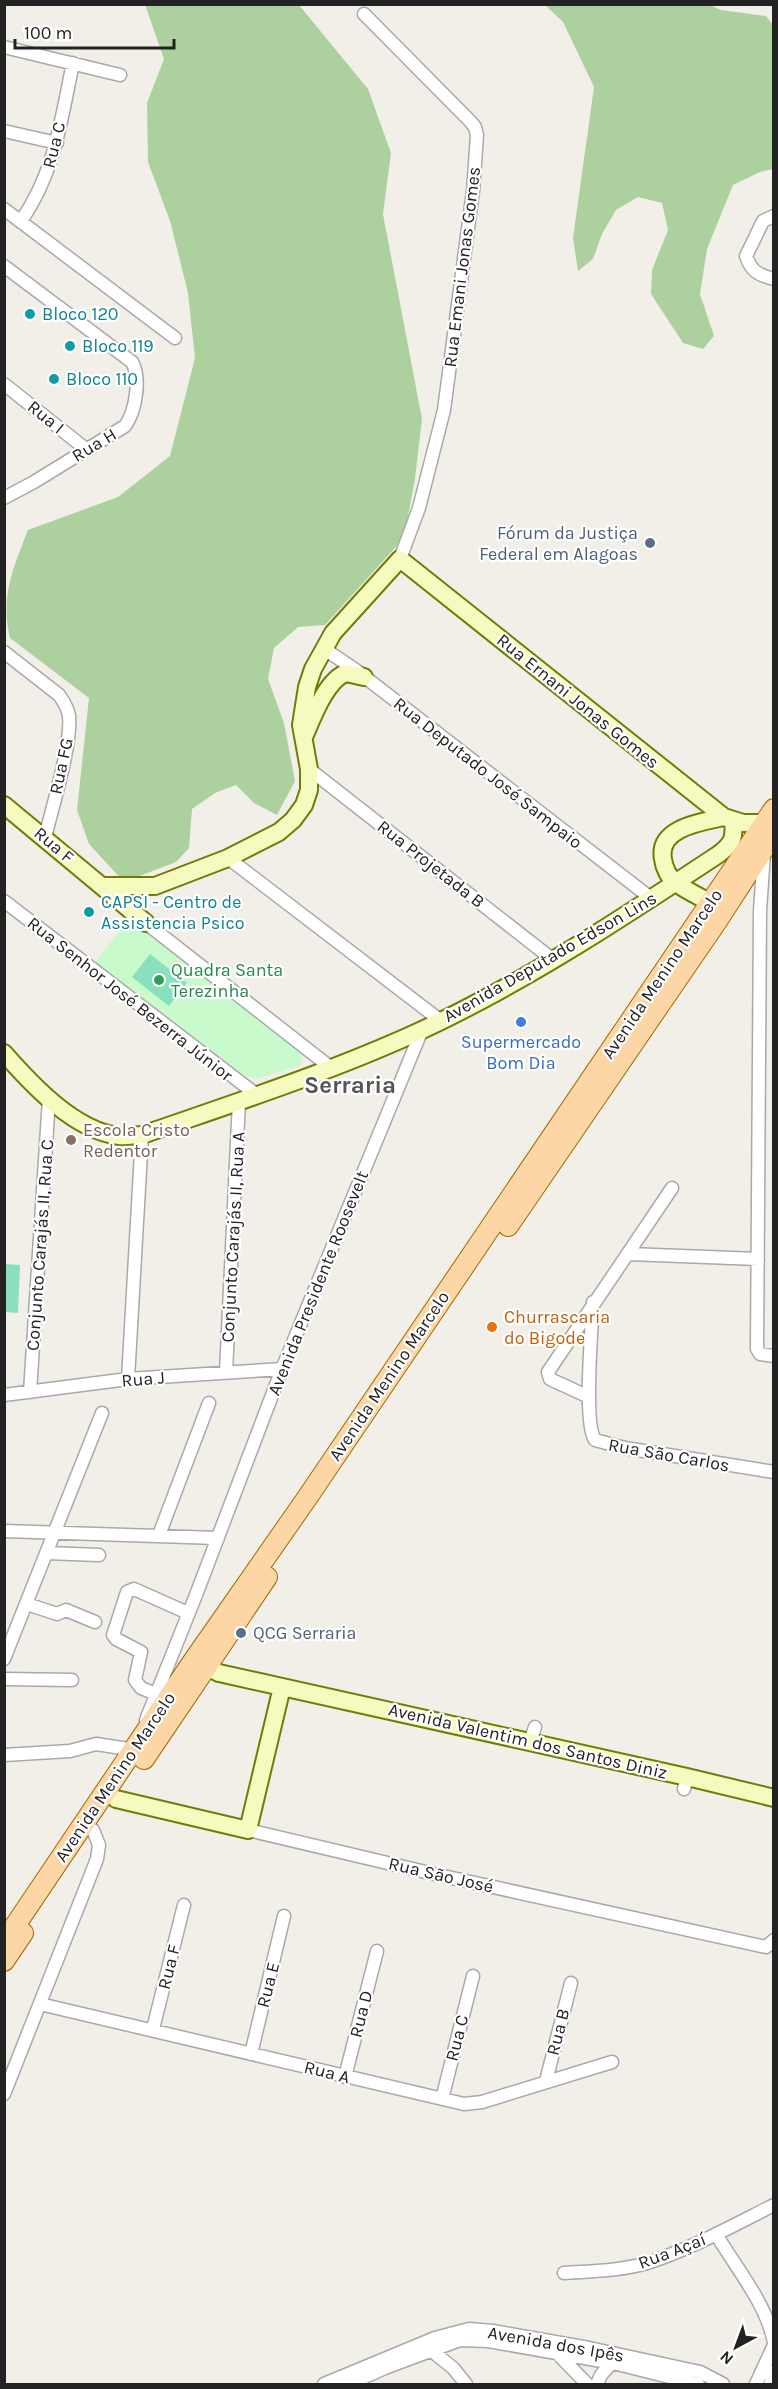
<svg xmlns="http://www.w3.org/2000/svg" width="778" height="2389" font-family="Karla,sans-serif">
<rect width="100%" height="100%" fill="#f2efe9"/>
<!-- forest -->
<path fill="#add19e" d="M145,5H299L368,89L391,153L383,214L422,419L415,479L404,538L325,625L298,627L274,648L268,679L284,723L295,781L277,815L254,803L236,785L215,793L192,809L189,848L176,862L124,882L89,844L77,810L89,698L10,638C0,597 13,568 28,530L118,497L170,456L195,358L188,293L170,221L148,162L147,103L164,59Z
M545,5H710L721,10L766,16L773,25V169L760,172L733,185L707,249L700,294L714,336L703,349L683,343L651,294L652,270L668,230L662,203L638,197L616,210L602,234L593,259L578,271L573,238L594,87L563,22Z"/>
<!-- park -->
<path fill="#c8facc" d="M132,915L303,1053L300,1066L256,1079L244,1075L95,962Z"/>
<!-- pitch -->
<path fill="#88e0be" d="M150,954L187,983L169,1006L132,977Z
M5,1264L20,1265L18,1313L5,1312Z"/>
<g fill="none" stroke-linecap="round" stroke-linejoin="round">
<!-- street casing -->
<g stroke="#a9a9a9" stroke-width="15">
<path id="street" d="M364,14L469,120L475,127L477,135L473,191L444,410L419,508L400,559
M4,47L120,75
M4,131L57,143
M4,209L175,338
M774,216L763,221L746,256C751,271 758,275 774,279
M21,221C55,172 61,120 73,63
M4,266L132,362C141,378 136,411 125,426L34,482L4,498
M4,384L87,450
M323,648L357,671L652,899
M4,652L59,695C64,702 68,708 69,716C72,745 52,807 45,838
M309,769L552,959
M764,853L760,911L757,1349L760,1354L774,1356
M228,858L441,1021
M4,901L257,1095
M146,923L330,1067
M629,1254L758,1259
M593,1302C592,1327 583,1423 595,1440L625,1448L774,1472
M226,1372L239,1101
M128,1379L142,1135
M30,1392L49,1098
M4,1395L128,1379L282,1369
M589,1397L550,1379L548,1372L672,1188
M4,1531L218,1538
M159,1535L209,1403
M46,1553L99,1555
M27,1604L57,1614L66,1610L95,1622
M4,1659L102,1413
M4,1679L72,1680
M156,1694L141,1688L135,1680L141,1652L116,1639L113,1635L127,1592L134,1589L188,1613
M146,1720L196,1595L282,1369L422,1030
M530,1742L535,1727
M4,1755L70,1751L96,1744L135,1750
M684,1789L687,1777
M248,1830L434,1874L766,1947L774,1940
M40,2004L464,2104L482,2102L612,2062
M153,2029L184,1905
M251,2054L284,1916
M345,2077L377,1951
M546,2081L571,1983
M4,2094L97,1859L99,1845L93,1830
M442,2099L473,1976
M716,2234C736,2268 766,2303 774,2342
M564,2273C591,2271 620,2271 647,2263C691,2249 732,2226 774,2205
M432,2351L453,2368L466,2384
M557,2353L587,2384
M324,2384L435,2338L469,2329L493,2331L589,2348L700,2372L723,2384
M349,2384L385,2368L460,2340L488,2341L613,2363L698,2384
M597,2384L601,2375L616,2358
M756,2384L774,2345
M770,2384L774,2371"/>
</g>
<!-- secondary casing -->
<g stroke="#707d05" stroke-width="20">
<path id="secondary" d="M304,737C312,719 326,680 346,673L364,677
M4,805L146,923
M102,886H155L228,858L279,832L293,820L304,805L309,790V769L301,725L307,687L313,669L333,633L400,559L724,817L743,823H764
M721,909C707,900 690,893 676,883C669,878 664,868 663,859C657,828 701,822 724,817
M4,1053C32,1085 75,1131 119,1136C126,1137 135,1135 142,1135C240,1101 346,1067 439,1022C536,975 628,914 719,854C732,844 735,838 733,821
M197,1662L219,1673L687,1777L774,1798
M116,1799L248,1830L282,1687"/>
</g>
<!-- primary casing -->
<g stroke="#a06b00" stroke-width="22">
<path id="primary" d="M508,1226L717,921L774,833
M144,1759L267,1577
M4,1942L194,1660L307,1498L774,809
M4,1961L23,1933"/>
</g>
<!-- street -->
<use href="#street" stroke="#fff" stroke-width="12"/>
<!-- secondary -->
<use href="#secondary" stroke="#f7fabf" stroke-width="16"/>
<!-- primary -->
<use href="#primary" stroke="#fcd6a4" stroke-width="20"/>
</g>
<!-- markers -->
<g fill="#0f9aa8" stroke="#fff" stroke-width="2">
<circle cx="30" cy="314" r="6"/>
<circle cx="70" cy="346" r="6"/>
<circle cx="54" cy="379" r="6"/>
<circle cx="89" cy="912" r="6"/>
</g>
<g fill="#5c6f8a" stroke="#fff" stroke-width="2">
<circle cx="650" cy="543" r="6"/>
<circle cx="241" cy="1633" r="6"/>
</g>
<circle fill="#2e9e5b" stroke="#fff" stroke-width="2" cx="159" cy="980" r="6"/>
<circle fill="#3f7fe0" stroke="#fff" stroke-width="2" cx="521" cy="1022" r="6"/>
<circle fill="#8d6e63" stroke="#fff" stroke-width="2" cx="71" cy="1140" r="6"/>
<circle fill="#e8710a" stroke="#fff" stroke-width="2" cx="492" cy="1327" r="6"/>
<g text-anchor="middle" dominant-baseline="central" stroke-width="4.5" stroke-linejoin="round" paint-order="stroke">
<!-- street labels -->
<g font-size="18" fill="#222" stroke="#fff">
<text transform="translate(54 145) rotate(-76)">Rua C</text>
<text transform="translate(462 267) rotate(-83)">Rua Emani Jonas Gomes</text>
<text transform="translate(46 417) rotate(39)">Rua I</text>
<text transform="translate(94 445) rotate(-31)">Rua H</text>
<text transform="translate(578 701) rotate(39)">Rua Ernani Jonas Gomes</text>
<text transform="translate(61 766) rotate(-78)">Rua FG</text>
<text transform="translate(488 773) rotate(38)">Rua Deputado José Sampaio</text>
<text transform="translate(54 845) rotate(40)">Rua F</text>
<text transform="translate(431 864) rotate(38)">Rua Projetada B</text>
<text transform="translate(550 957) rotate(-30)">Avenida Deputado Edson Lins</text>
<text transform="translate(662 974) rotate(-56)">Avenida Menino Marcelo</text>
<text transform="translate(130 999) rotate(38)">Rua Senhor José Bezerra Júnior</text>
<text transform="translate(233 1237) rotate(-87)">Conjunto Carajás II, Rua A</text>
<text transform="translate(40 1245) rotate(-86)">Conjunto Carajás II, Rua C</text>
<text transform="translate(318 1283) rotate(-68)">Avenida Presidente Roosevelt</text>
<text transform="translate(389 1376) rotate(-56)">Avenida Menino Marcelo</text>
<text transform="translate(143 1379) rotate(-5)">Rua J</text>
<text transform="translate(669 1455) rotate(10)">Rua São Carlos</text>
<text transform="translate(528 1741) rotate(13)">Avenida Valentim dos Santos Diniz</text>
<text transform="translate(115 1777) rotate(-56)">Avenida Menino Marcelo</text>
<text transform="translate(441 1875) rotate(13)">Rua São José</text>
<text transform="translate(169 1967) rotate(-76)">Rua F</text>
<text transform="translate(268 1985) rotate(-76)">Rua E</text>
<text transform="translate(361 2014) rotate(-76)">Rua D</text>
<text transform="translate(558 2032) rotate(-76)">Rua B</text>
<text transform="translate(457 2038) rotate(-76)">Rua C</text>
<text transform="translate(327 2072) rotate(14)">Rua A</text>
<text transform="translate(672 2251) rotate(-21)">Rua Açaí</text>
<text transform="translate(556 2344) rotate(10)">Avenida dos Ipês</text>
</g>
<!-- culture labels -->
<g font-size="18" fill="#0d838f" stroke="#fff" text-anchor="start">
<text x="42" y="314">Bloco 120</text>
<text x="82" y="346">Bloco 119</text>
<text x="66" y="379">Bloco 110</text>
<text x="101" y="902">CAPSI - Centro de<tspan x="101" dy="21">Assistencia Psico</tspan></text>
</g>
<!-- service labels -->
<g font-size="18" fill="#4e5e75" stroke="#fff" text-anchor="end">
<text x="638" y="533">Fórum da Justiça<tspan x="638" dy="21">Federal em Alagoas</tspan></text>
<text x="253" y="1633" text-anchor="start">QCG Serraria</text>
</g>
<!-- leisure labels -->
<g font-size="18" fill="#27864d" stroke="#fff" text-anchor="start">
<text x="171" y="970">Quadra Santa<tspan x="171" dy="21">Terezinha</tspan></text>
</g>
<!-- shop labels -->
<g font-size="18" fill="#366cbe" stroke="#fff">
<text x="521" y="1042">Supermercado<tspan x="521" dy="21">Bom Dia</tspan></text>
</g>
<!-- education labels -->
<g font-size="18" fill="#785e54" stroke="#fff" text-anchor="start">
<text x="83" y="1130">Escola Cristo<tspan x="83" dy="21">Redentor</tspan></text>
</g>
<!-- food labels -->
<g font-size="18" fill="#c56008" stroke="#fff" text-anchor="start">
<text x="504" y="1317">Churrascaria<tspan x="504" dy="21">do Bigode</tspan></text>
</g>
<!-- district labels -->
<g font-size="24" font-weight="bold" fill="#555" stroke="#fff">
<text x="350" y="1085">Serraria</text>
</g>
</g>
<!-- border -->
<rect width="778" height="2389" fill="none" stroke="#222222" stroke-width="12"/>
<!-- north arrow -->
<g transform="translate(736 2347) rotate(221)" stroke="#ffffff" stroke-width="4.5" paint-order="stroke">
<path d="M0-4.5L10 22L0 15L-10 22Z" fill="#222222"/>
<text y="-9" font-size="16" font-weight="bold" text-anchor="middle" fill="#222222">N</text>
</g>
<!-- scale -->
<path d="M15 39v9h159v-9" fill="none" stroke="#222222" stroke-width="3"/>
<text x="24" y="39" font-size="18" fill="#222222" stroke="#ffffff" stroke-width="4.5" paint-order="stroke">100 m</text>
</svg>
